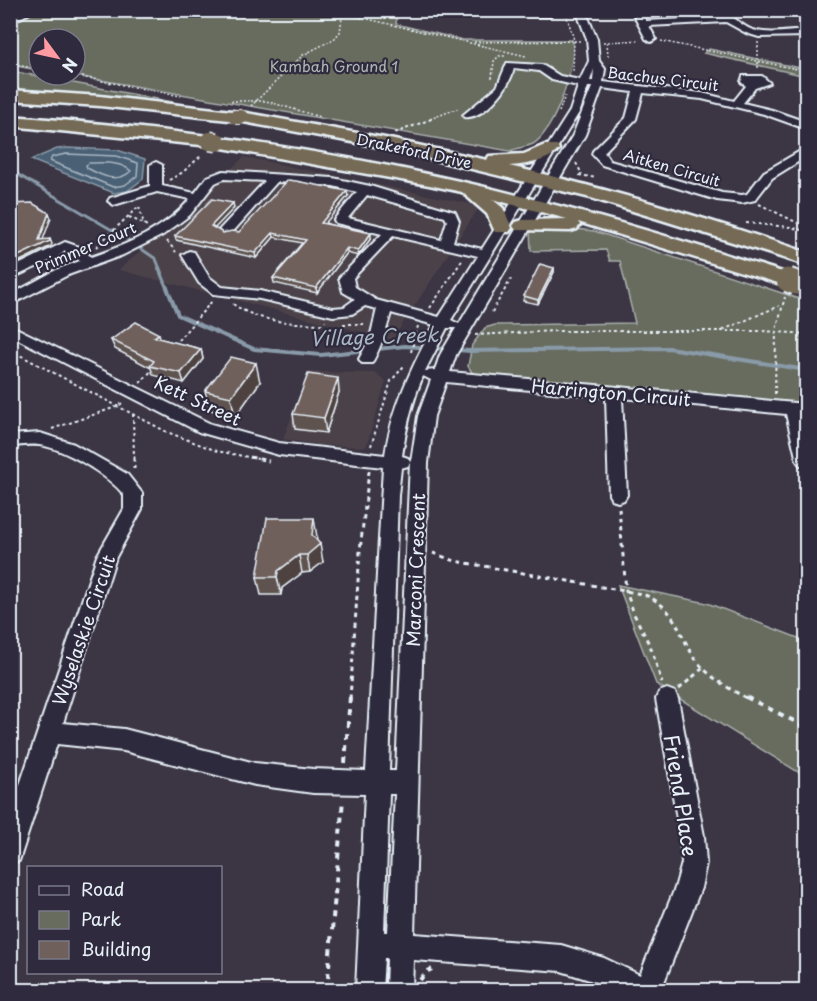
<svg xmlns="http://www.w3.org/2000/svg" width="817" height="1001" font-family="'Playpen Sans',sans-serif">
<rect width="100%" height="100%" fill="#3c3543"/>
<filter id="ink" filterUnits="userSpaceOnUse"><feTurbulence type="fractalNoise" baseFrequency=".0167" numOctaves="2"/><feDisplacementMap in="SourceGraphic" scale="12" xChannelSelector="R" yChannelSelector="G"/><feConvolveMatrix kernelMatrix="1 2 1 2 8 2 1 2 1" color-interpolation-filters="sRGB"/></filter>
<g filter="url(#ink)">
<!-- built -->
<path fill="#4b424a" d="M244,157L480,206L392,340L119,270Z
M309,372L375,373L386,381L366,447L320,445L283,439Z"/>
<!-- green -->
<path fill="#676c5f" stroke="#a8aeac" stroke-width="1.5" d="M39,10L435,11L436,15L397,16L396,24L463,40H572C578,62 554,133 533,144C526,147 517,148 510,151L71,75H75V39H39V70L11,65L10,23Z
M709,49L806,69V76L704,53Z
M11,71L178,103L11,90Z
M558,227L594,231L806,301V403L473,374L468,366L472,345L485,328L495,325L635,323L620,261H610L606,250L531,251L530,229Z
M618,585L707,603L806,641V777L656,684Z"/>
<!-- water -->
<path fill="#4a6074" stroke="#899aa9" stroke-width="1.5" d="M67,148L117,150L145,159L143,179L127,191L114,193L31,160L57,149Z"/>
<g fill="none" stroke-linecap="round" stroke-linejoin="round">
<!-- shore -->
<path stroke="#a9b7c3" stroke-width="1.5" d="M66,154L116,156L138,163L137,176L125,185L113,187L50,161L52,157Z
M89,163C103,163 120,161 131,171C117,184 102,176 87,168L86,165Z"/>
<!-- stream-far1 -->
<path stroke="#899aa9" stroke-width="3" d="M10,170L124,237L156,259L160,269"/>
<!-- stream -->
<path stroke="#899aa9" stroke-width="4" d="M159,268L178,315L254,349L321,355L405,346L470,351L669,348L806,370"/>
<!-- minor casing -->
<g stroke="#e8f1f8" stroke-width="4">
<path id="minor" d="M24,10H36L10,23V16Z
M486,10H551L554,13L550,16H491Z
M576,10H585L597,39L599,61L605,69L603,82L702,93L734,101L746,86L741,82L743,76H762L770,83L755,88L743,103L772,110L806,122V129L764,114L702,99L643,93L636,119L604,152L610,161L722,193L742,195L747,194L764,172L802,150L806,149V157L772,178L755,200L742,203L717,200L602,165L592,154L593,151L626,118L633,92L602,88L585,135L456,355L450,372L806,404V415H803L806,430V467L800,465L797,461L786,414L622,398L627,495L624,500L618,502L612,500L609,495L606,397L446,382L434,416L428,463L414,934L561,945L604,958L640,975L675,888L682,863L680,836L656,699L659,692L667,689L675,692L678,699L704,836L706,863L701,888L661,990H613L599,983L561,971L413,960L412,990H386L387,958H384L382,990H356L365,794L313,793L255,785L124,751L57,744L22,852L19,861L10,864V814L97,556L124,509V495C108,475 64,448 39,445C29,444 20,445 10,447V435L40,433L74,444L127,474L142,493V509L116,557L63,723L124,729L255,763L313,769L366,771L383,467L279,455L199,432L10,335V325L211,424L279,443L385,455C392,407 412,367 434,325L391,313C386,331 381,347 372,363H362L359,359L370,338L377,309L365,306L352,314L333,316L260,299L213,294L199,283L182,255L189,251L194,252L209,277L222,287L260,291L333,308L344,307L355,299L343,292L339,278L382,234L336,223L334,220L336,217L357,192L333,186L277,182L230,235L225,236L219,232L220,229L265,181L224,179L215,183L190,215L163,235L123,255L68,275L10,305V295L58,269L80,261L65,251L58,257L10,279V269L65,242L82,248L91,257C126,245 166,229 190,199L157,192L114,205L108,201L110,198L150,186V165L156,162L162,165V186L195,193L207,177L223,171L333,178L370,186L455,212L459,221L453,242L482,249L570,111L578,86L552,80L539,71L514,68C511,86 484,120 464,117L463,115L497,87L507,63L542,65L560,76L580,80L589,61L587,39ZM594,68L593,81H590L594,69ZM588,87H592L573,135L459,324L451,320L580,111ZM367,195L445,217L447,221L441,240L348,218ZM393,236L478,256L439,317L376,300L355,287L353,278ZM447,328H456L440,355L435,370L425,371ZM423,376L431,380L418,416L411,462L408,458L402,456C406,428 412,402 423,376ZM410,462L396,771H389L398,495L401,468L408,466ZM389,794H395L388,932H384Z
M631,10H640L646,21L721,17L715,10C730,10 738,25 753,30C769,35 789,31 806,30V36L759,37L746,33L726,22L649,26L656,39L651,42L646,39Z"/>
</g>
<!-- highway casing -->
<g stroke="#e8f1f8" stroke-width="5">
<path id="highway" d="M10,90L100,96L241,112L385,138L487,160L489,156L524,154L545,145H557L559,149C549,162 524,165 509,166C610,189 709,219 806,252V265L591,198L385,148L238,121L100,106L10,100Z
M10,116C161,127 312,147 459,181C573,207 684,241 795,276L798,280L795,284L788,286L781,284L578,222L580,225L577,229L570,231L516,230L513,226L516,222L523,220L567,219L492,199L503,208L512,228L509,232H495L487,214L462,192L429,185L211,146L10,126Z"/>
</g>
<!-- path-far3 -->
<path stroke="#e8f1f8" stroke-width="1.5" stroke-dasharray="2 2" stroke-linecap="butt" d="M329,10L526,56
M565,10L574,40L573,72
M661,41L806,71
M474,42L582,41
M603,42H607L608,56
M608,42L640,40
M758,42V69
M10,64L39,69
M70,75L181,96
M492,78L494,61L499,56H505
M231,101H266L320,117
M251,106L303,55L334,39L340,32L343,10
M559,112L565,96
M430,119L459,108"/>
<!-- path-far2 -->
<path stroke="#e8f1f8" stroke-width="2" stroke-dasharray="3 3" stroke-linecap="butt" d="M395,133L434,118
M576,163L582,174
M579,175L596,178
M169,180L183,172L202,155
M759,204L806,227
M139,207L144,224L147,226
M129,217L144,224
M746,223L790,227L806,231
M167,241L176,252
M96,247L139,206
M233,304C260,323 291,323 323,324L325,321
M430,308L463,259
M492,312L511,279
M343,324H366
M723,330L779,306
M475,335L556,331H763L806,334
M174,345L213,300
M10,350L167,432L217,451L258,459
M411,352L418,326
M140,383L154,368
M775,394L776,330L785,297
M133,414L134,459
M52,429L119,406L124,401
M371,446L391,381L405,365"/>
<!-- path-far1 -->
<path stroke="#e8f1f8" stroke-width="3" stroke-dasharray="4.5 4.5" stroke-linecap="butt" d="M134,457V469
M250,457L269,461
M619,508L626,591L634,614L651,648L662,683
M433,553L455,561L642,594C680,607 678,641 702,667C715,681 732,690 748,699
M679,689L703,668
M350,699L360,551L369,471"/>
<!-- path -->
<path stroke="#e8f1f8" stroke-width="4" stroke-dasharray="6 6" stroke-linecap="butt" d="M746,697L806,727
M345,763L350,697
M10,886L15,870
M420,980L426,972L432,969
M327,990L343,799"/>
<!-- minor -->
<use href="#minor" fill="#2f2a3d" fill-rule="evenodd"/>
<!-- highway -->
<use href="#highway" fill="#756a55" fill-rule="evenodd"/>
<!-- highway-bridge-far2 casing -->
<g stroke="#e8f1f8" stroke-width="16" stroke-linecap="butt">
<path id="highway-bridge-far2" d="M235,117H241"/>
</g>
<!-- highway-bridge-far1 casing -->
<g stroke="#e8f1f8" stroke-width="21" stroke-linecap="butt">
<path id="highway-bridge-far1" d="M210,141L217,142"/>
</g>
<!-- highway-bridge casing -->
<g stroke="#e8f1f8" stroke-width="27" stroke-linecap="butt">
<path id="highway-bridge" d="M788,280L796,283"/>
</g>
<!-- highway-bridge-far2 -->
<use href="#highway-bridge-far2" stroke="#756a55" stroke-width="14"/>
<!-- highway-bridge-far1 -->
<use href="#highway-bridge-far1" stroke="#756a55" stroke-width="18"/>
<!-- highway-bridge -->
<use href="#highway-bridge" stroke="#756a55" stroke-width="23"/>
</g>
<!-- wall -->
<path fill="#5f534f" stroke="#e8f1f8" stroke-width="1.5" d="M348,196L325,223L371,238L358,256L347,253L317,293L274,283L273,278L302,243L274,237L256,258L176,240L175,236L234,208L214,228L223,233L239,232Z
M554,268V272L538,304L523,301L524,296Z
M161,339L201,349L203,359L184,383L153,375L151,368L115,349L111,340Z
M260,382L235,417L210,410L205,391Z
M339,392L326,433L295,429L293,414Z
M317,537L316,540L323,562L310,572L302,573L282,588L281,595H261L257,577Z"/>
<!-- shaded-wall -->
<path fill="#4e4340" stroke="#e8f1f8" stroke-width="1.5" d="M347,191L348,196L322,227L321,223Z
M233,203L234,208L212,231L211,226Z
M49,213L51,218L41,245L39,240Z
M273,233L274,237L256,258L255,253Z
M371,233V238L358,256V251Z
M50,239L52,244L51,246L10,266V260Z
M347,248V253L317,293L316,288Z
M554,268V272L538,304V300Z
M159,334L162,343L154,337Z
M201,349L203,359L184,383L181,373Z
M256,363L260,382L235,417L231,397Z
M338,378L339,392L326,433L324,418Z
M314,518L317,537L315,548L320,544L323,562L310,572L307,555Z
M299,555L302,573L282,588L281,595L277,577L278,571Z"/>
<!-- building -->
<path fill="#6f605c" stroke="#e8f1f8" stroke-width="1.5" d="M288,180L296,181L347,191L321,223L371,233L358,251L347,248L316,288L273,278L306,240L273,233L255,253L175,236L212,199L233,203L211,226L223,233L232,231L239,232Z
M32,203L49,213L39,240L50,239V241L10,260V204Z
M540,264L554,268L538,300L524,296Z
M136,322L159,334L154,337L201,349L181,373L150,366L154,361L111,340Z
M231,357L256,363L231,397L205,391Z
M308,374L338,378L324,418L293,414Z
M267,518H314L312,535L320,544L307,555H299L278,571L277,577H257Z"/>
</g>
<g text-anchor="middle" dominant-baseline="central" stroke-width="4.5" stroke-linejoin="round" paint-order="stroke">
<!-- far-park labels -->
<g font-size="15" fill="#aeb5b3" stroke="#2f2a3d">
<text x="334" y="65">Kambah Ground 1</text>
</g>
<!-- far-street labels -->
<g font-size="15" fill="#e8f1f8" stroke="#2f2a3d">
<text transform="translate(663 78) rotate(7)">Bacchus Circuit</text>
<text transform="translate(414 150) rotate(12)">Drakeford Drive</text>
<text transform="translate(672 167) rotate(16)">Aitken Circuit</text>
<text transform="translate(85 247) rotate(-23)">Primmer Court</text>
</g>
<!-- street labels -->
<g font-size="18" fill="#e8f1f8" stroke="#2f2a3d">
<text transform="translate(611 392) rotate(5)">Harrington Circuit</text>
<text transform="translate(198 400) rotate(25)">Kett Street</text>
<text transform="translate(415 570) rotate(-88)">Marconi Crescent</text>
<text transform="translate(83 630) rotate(-71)">Wyselaskie Circuit</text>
</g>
<!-- water labels -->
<g font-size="20" font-style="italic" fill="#a9b7c3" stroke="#2f2a3d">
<text transform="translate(374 336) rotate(-2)">Village Creek</text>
</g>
<!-- near-street labels -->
<g font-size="21" fill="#e8f1f8" stroke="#2f2a3d">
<text transform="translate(682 795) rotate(81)">Friend Place</text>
</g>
</g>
<!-- margin -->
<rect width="817" height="1001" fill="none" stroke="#2f2a3d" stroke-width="36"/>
<rect x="18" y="18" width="781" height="965" fill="none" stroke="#e8f1f8" stroke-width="2" filter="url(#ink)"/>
<!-- legend -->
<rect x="27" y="866" width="195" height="108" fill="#2f2a3d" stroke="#797a88" stroke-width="1.5"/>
<rect x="39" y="886" width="30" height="9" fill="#2f2a3d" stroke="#797a88" stroke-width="1.5"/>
<text x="81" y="896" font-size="18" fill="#e8f1f8">Road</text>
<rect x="39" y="911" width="30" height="18" fill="#676c5f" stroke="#797a88" stroke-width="1.5"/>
<text x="81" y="926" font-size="18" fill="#e8f1f8">Park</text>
<rect x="39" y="941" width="30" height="18" fill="#6f605c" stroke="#797a88" stroke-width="1.5"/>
<text x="81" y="956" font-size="18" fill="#e8f1f8">Building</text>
<!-- north arrow -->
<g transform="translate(57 57) rotate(123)"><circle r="28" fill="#2f2a3d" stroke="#797a88" stroke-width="1.5"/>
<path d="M0-4.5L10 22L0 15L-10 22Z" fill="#ff9aa2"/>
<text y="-9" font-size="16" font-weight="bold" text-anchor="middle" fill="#e8f1f8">N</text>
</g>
</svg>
